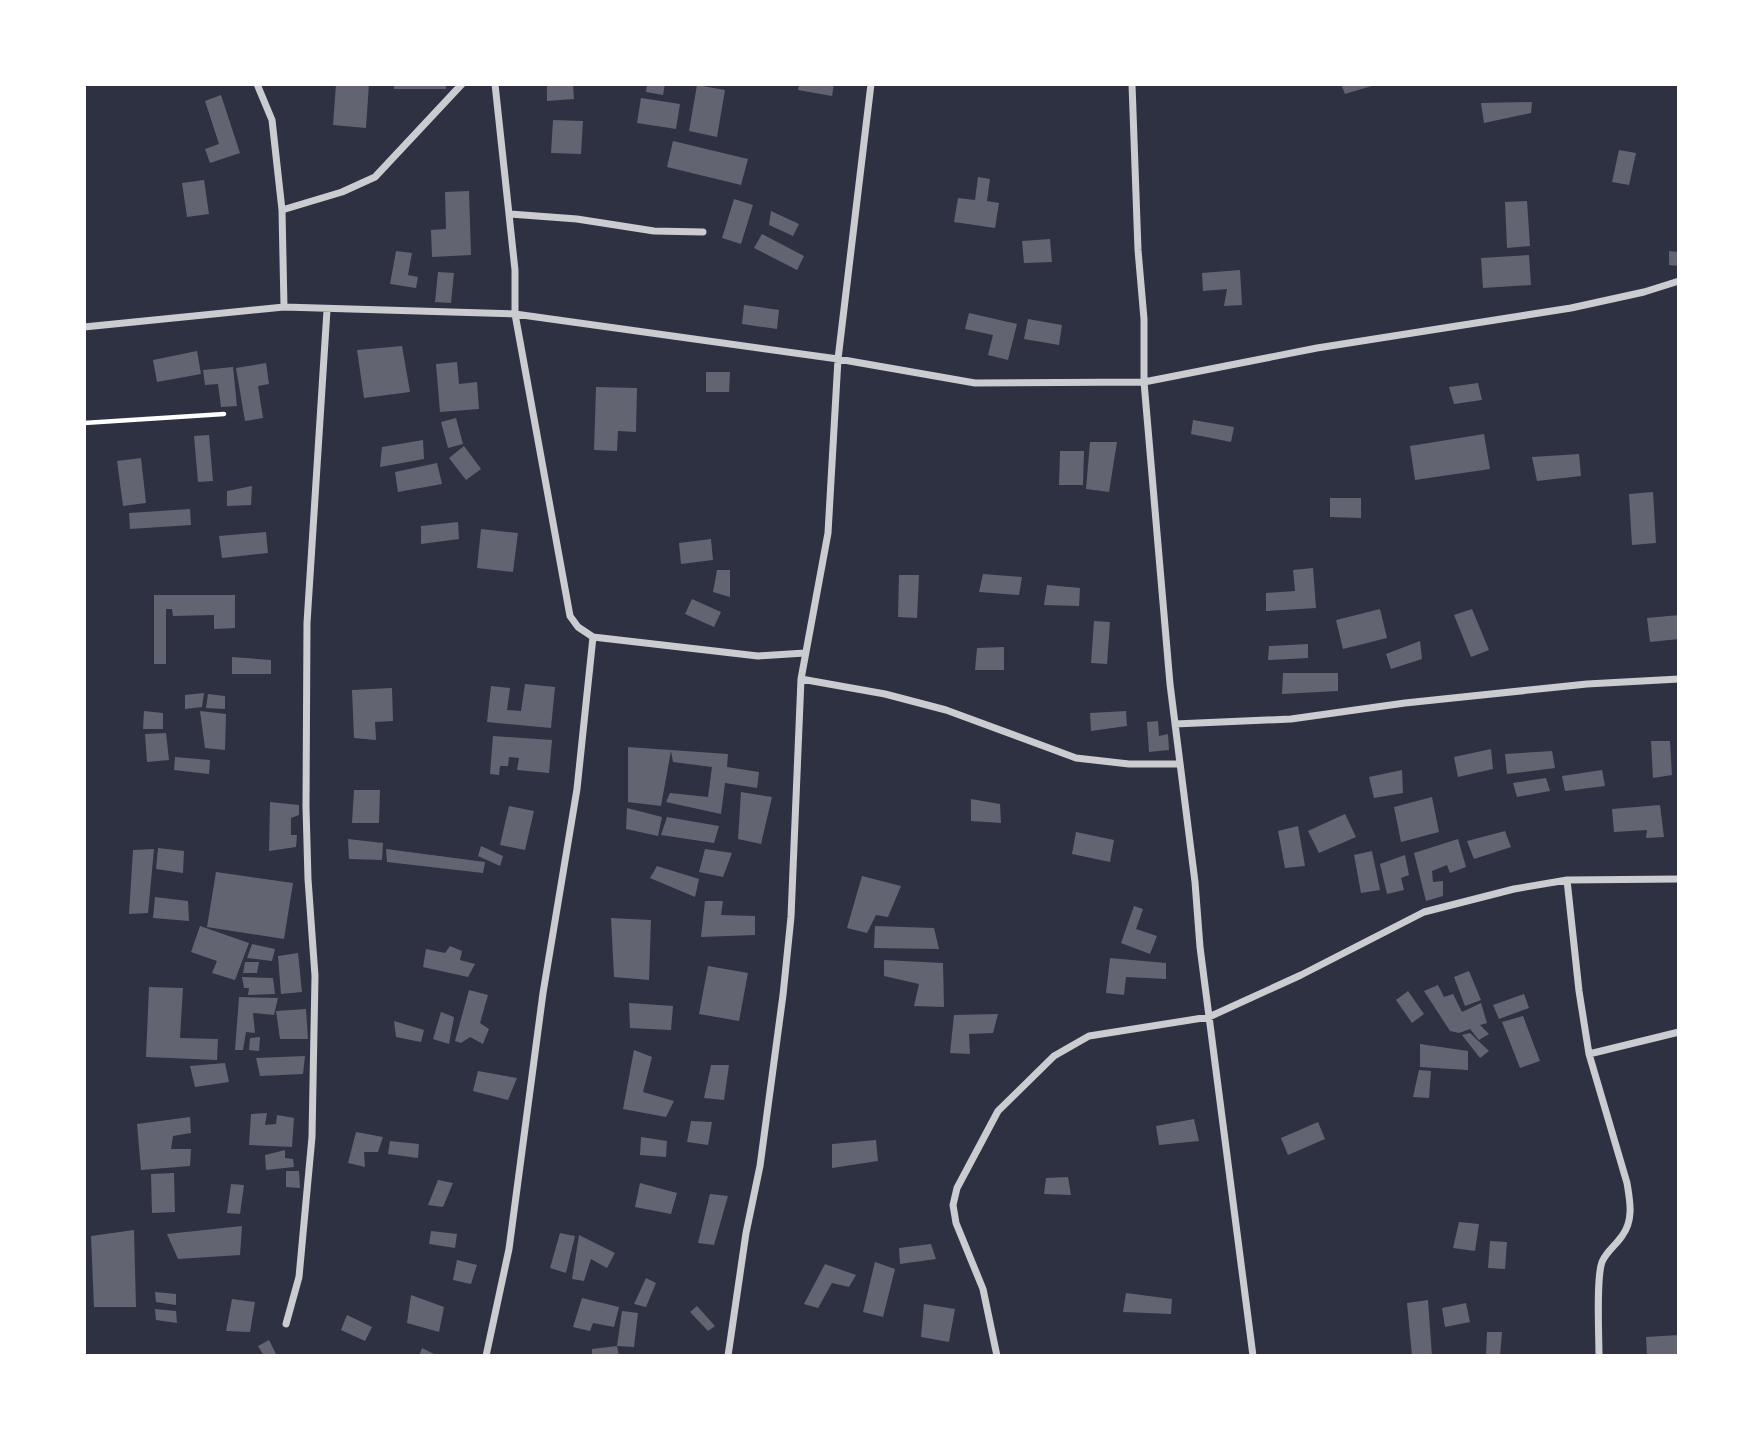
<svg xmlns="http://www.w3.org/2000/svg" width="1763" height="1440" font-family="'Libre Baskerville',serif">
<rect width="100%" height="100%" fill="#2d3142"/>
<!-- building -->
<path fill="#626471" d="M336,84H369L366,128L333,125Z
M394,84H446V89H394Z
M547,84H573L574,99L547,101Z
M647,84H665L663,95L646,92Z
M799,84H834L832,96L798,90Z
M1341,84H1375V85L1345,94Z
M697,85L725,90L717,137L689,131Z
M221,95L240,153L210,163L205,149L219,144L205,101Z
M641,98L680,104L676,129L637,123Z
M1532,102L1531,113L1484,123L1481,103Z
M553,120L583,121L581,154L551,153Z
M673,141L748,159L741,185L667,167Z
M1619,150L1636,153L1629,185L1612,182Z
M978,177L990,179L987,201L999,203L995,228L954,222L958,198L975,200Z
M204,180L209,214L187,217L182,183Z
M469,191L471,255L432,257L431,230L446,229L445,192Z
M734,199L753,205L741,244L722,238Z
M1527,201L1530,246L1507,248L1505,202Z
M771,211L799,224L793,236L769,225Z
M762,234L804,256L797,270L754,248Z
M1050,239L1052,262L1024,263L1022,241Z
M396,251L412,253L408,275L418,277L416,288L390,284Z
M1669,251L1679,252V266L1669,265Z
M1529,255L1531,285L1483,288L1481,258Z
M1240,270L1242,305L1224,306L1227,289L1203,291L1202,273Z
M438,272L454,273L451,303L435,302Z
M744,305L779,310L777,329L742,324Z
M969,313L1017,324L1008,360L988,355L993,335L965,329Z
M1028,319L1062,325L1059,345L1024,339Z
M402,346L410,392L364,398L357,350Z
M197,351L201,374L157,382L153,360Z
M457,362L459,384L477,382L479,409L440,412L436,364Z
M266,363L269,384L258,386L263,418L245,421L236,368Z
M233,367L237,406L221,407L218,384L205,385L203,370Z
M706,372H730L729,392H706Z
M1478,383L1482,400L1454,404L1449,387Z
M596,387L637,388L636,432L618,431L617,451L594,450Z
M456,418L463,444L448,448L441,422Z
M1193,420L1234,427L1231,442L1191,434Z
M1484,434L1490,469L1415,480L1410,446Z
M209,435L213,481L198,482L194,436Z
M423,440L424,459L380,467L382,447Z
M1090,442H1117L1109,492L1086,489Z
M464,446L481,469L466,480L449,458Z
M1060,451H1084L1083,485H1059Z
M1579,454L1581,476L1537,481L1532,457Z
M141,458L146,503L123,506L117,461Z
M437,463L442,484L398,492L395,472Z
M252,486L251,505L227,506V491Z
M1653,492L1656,543L1632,545L1629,494Z
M1330,498H1361V518L1330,517Z
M190,509L191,525L130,529L129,513Z
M458,522L459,539L421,544V526Z
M481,529L518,533L513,572L477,568Z
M266,532L268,553L222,558L219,536Z
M711,539L713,560L681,564L679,543Z
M1313,568L1316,608L1266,611V593L1295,591L1293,570Z
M717,570H730V597L713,592Z
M983,574L1022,577L1019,595L979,592Z
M899,575H919L917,618L898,617Z
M1047,585L1080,588L1079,606L1044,605Z
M154,595H235V628L214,629V615L173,616L172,609H166V664H154Z
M692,599L721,612L714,627L685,614Z
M1380,609L1387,638L1343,649L1336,620Z
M1472,609L1489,650L1471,657L1454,615Z
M1679,615V639L1650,642L1647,618Z
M1094,621L1110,622L1107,664L1091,663Z
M1420,641L1422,659L1391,669L1386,654Z
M1308,644V658L1268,660L1269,646Z
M1004,647V670H975L977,648Z
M232,657L271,660V674H232Z
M1283,673H1338V691L1282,694Z
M525,684L555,687L551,728L487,722L491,686L510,688L507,710L521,711Z
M392,688L393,721L375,722L376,740L354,738L352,690Z
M204,693L202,707L185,709V695Z
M208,694L225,696V709L206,708Z
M144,711L163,713V729H143Z
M200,711L226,714L225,750L205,748Z
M1126,711L1127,726L1091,731L1090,713Z
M1158,721L1159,736L1168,734L1169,750L1149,752L1147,722Z
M166,733L169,760L147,762L145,734Z
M493,736L552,740L549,773L517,770L519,758L509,757L508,766H500L499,775L490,774Z
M1651,741H1670L1672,775L1653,778Z
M628,747L728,754L727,767L759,772L757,788L725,783L721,814L666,802L670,793L708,797L712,767L673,762L671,751L661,806L628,802Z
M1491,749L1493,769L1458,777L1454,757Z
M1552,751L1555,768L1507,774L1505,754Z
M175,757L210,760L209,774L174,770Z
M1402,770L1403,793L1374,798L1369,777Z
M1602,770L1605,786L1565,791L1562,776Z
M1546,778L1550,791L1517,797L1513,783Z
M354,790H380L379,823H352Z
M741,792L772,797L761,844L738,839Z
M1432,797L1439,832L1401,842L1394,807Z
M971,799L1000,804L1001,823L971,821Z
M270,802L299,805V815L291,818V835H297L296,847L269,851Z
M1660,805L1664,837L1646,838L1647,830L1614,832L1612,809Z
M509,806L534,811L525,850L500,845Z
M627,808L662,817L658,836L626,829Z
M1345,814L1356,837L1319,853L1308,831Z
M667,817L719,826L714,843L661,835Z
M1298,826L1305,866L1285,868L1278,831Z
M1505,831L1511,847L1474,859L1467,841Z
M1076,832L1114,840L1110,862L1072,854Z
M348,839L383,843L382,860L349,859Z
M1458,839L1466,867L1450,873L1447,865L1432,871L1433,882L1443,881V896L1426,901L1414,853Z
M481,846L503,856L500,866L478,856Z
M158,848L184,851L183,873L156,869Z
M154,849L148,913L129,914L133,850Z
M386,849L485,862L483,873L387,862Z
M705,849L732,853L723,877L699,872Z
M1372,851L1380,890L1361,893L1354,855Z
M1405,855L1409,875L1401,878L1404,890L1387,894L1380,864Z
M657,866L699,879L695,897L650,878Z
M216,872L293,883L284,939L207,927Z
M862,876L901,886L888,917L876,915L867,933L847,928Z
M155,897L188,901L189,921L153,918Z
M705,901H723L721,915L755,916V935L701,937Z
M1134,906L1143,909L1136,929L1157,936L1150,954L1121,943Z
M611,918L651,920L649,980L614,977Z
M200,926L249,943L235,980L212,973L217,961L191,952Z
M875,926L934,928L939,949L874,948Z
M252,944L275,949L272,961L247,958Z
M450,946L462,951L460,960L475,964L468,977L423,967L426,949L445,953Z
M298,953L302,992L281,994L278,956Z
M1110,958L1166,963V979L1126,977L1124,995L1106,993Z
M884,960L943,963L944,1007L914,1006L919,984L884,976Z
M245,962H259L257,973H243Z
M708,966L748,973L739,1021L699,1014Z
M1469,971L1481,1000L1465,1006L1454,977Z
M242,977L273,978L275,994L248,995L249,988H244Z
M1438,985L1444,997L1453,994L1462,1012L1481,1003L1487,1023L1480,1025L1489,1034L1479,1040L1470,1029L1459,1033L1450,1031L1424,991Z
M149,987L183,988L180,1038L218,1039L217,1060L146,1057Z
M469,990L488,995L480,1023L489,1029L483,1044L470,1037L461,1043L455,1041Z
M1408,991L1424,1014L1412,1023L1396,1000Z
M1524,994L1529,1008L1499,1019L1493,1005Z
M239,997L278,998L274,1015L253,1013L255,1033L246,1032L243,1050H235Z
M629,1003L673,1006L671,1030L630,1028Z
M306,1009L308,1039H280L276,1011Z
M441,1012L454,1017L449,1044L433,1039Z
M998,1014L993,1033L969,1034L970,1054L950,1053L954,1015Z
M1523,1016L1540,1061L1520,1068L1502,1022Z
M394,1021L424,1030L421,1042L396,1037Z
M1470,1033L1489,1051L1480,1058L1462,1035Z
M260,1037L259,1051L249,1050L250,1038Z
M1420,1044L1468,1051V1070L1420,1067Z
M634,1050L652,1057L643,1092L674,1101L666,1117L623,1109Z
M305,1056L303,1074L260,1076L256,1058Z
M225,1063L229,1082L195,1087L190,1066Z
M711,1065H729L724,1100L704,1098Z
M1419,1070L1431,1071L1429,1098L1413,1097Z
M478,1071L517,1078L508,1100L473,1091Z
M267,1113L265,1125L276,1124L277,1115L294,1118L292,1147L249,1145L251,1114Z
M190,1117L191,1133L173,1136L171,1149H191L190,1166L141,1170L137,1124Z
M1194,1119L1199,1141L1159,1145L1156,1126Z
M691,1121L712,1122L708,1145L687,1142Z
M1318,1122L1325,1139L1288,1155L1281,1138Z
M356,1132L383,1137L378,1152H364L365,1167L348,1163Z
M641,1137L667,1141L666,1157L640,1155Z
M876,1140L878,1161L832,1168V1144Z
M390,1141L419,1144L418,1158L388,1154Z
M285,1150V1158L293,1159L294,1167L266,1170L265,1155Z
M286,1171H299L300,1188L286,1187Z
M174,1173L175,1212L152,1213L151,1174Z
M1068,1177L1071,1195L1044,1194L1046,1178Z
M438,1180L453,1183L443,1207L428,1205Z
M640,1183L677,1193L671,1214L635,1207Z
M231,1184L244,1185L240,1214L227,1213Z
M710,1194L728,1196L714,1245L698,1243Z
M1459,1222L1479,1224L1475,1251L1453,1248Z
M242,1226L240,1255L178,1259L167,1234Z
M134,1230L136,1307H94L91,1236Z
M431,1231L457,1234L455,1248L429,1244Z
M560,1233L575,1236L566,1273L550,1268Z
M579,1235L615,1253L607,1268L591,1259L584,1281L572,1279Z
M1490,1241L1507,1242L1505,1269L1488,1268Z
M931,1244L936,1259L900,1264L899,1248Z
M457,1260L477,1265L471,1284L453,1280Z
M875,1262L895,1269L883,1317L863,1312Z
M825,1264L856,1275L849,1287L832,1283L818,1308L804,1304Z
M646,1278L656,1283L646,1307L634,1304Z
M155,1292L176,1294V1305L156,1302Z
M1126,1293L1172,1299L1171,1314L1123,1312Z
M411,1295L444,1307L439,1332L407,1323Z
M582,1298L619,1307L614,1327L593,1323L590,1331L573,1327Z
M232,1299L255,1302L250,1332L226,1331Z
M1428,1300L1432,1356H1412L1407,1303Z
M1466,1303L1470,1322L1445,1327L1442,1308Z
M924,1304L955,1309L949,1342L921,1337Z
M697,1306L715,1326L708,1331L690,1312Z
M155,1309L176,1311L177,1323L156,1320Z
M622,1311L638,1313L634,1347L617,1346L619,1356H592V1349L617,1346Z
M347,1315L372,1327L365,1341L341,1330Z
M1487,1332H1502L1500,1356H1486Z
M1679,1335V1356H1647L1646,1337Z
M269,1340L277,1356H264L258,1346Z
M422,1348L438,1356H419Z"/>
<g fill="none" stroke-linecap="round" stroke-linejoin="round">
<!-- path -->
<path stroke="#fff" stroke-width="4.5" d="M84,423L224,414"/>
<!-- minor -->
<path stroke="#caccd0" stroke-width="7" d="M257,84L272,120L282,210L284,307
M495,84L515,270V314L570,616L578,627L593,637L758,656L805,653
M1132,84L1138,250L1144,319V382L1170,684L1195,882L1200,947L1253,1356
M282,210L342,192L375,177L462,84
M510,214L577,219L654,231L703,232
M84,327L284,307L515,314L838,359L975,383L1144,382L1317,348L1571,308L1644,292L1679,281
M801,679L885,694L946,710L1076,758L1129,764H1179
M1175,724L1291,719L1405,703L1587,684L1679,679
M1567,880L1579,991L1589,1054L1627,1183C1630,1201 1634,1220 1622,1236C1616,1245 1606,1252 1602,1262C1596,1278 1599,1336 1599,1356
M1589,1054L1679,1032
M286,1324L299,1277L312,1137L315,976L308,879L306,807L307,623L327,310
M486,1356L509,1249L543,993L577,789L593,637
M728,1356L746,1233L760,1166L783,995L791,917L801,679L828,533L838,359L871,84
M997,1356L983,1289L956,1223L953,1205L957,1188L998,1111L1054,1056L1089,1036L1209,1017L1301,975L1424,912L1514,889L1567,880L1679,879"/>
</g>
<!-- border -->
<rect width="1763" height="1440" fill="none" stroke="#ffffff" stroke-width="172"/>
</svg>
